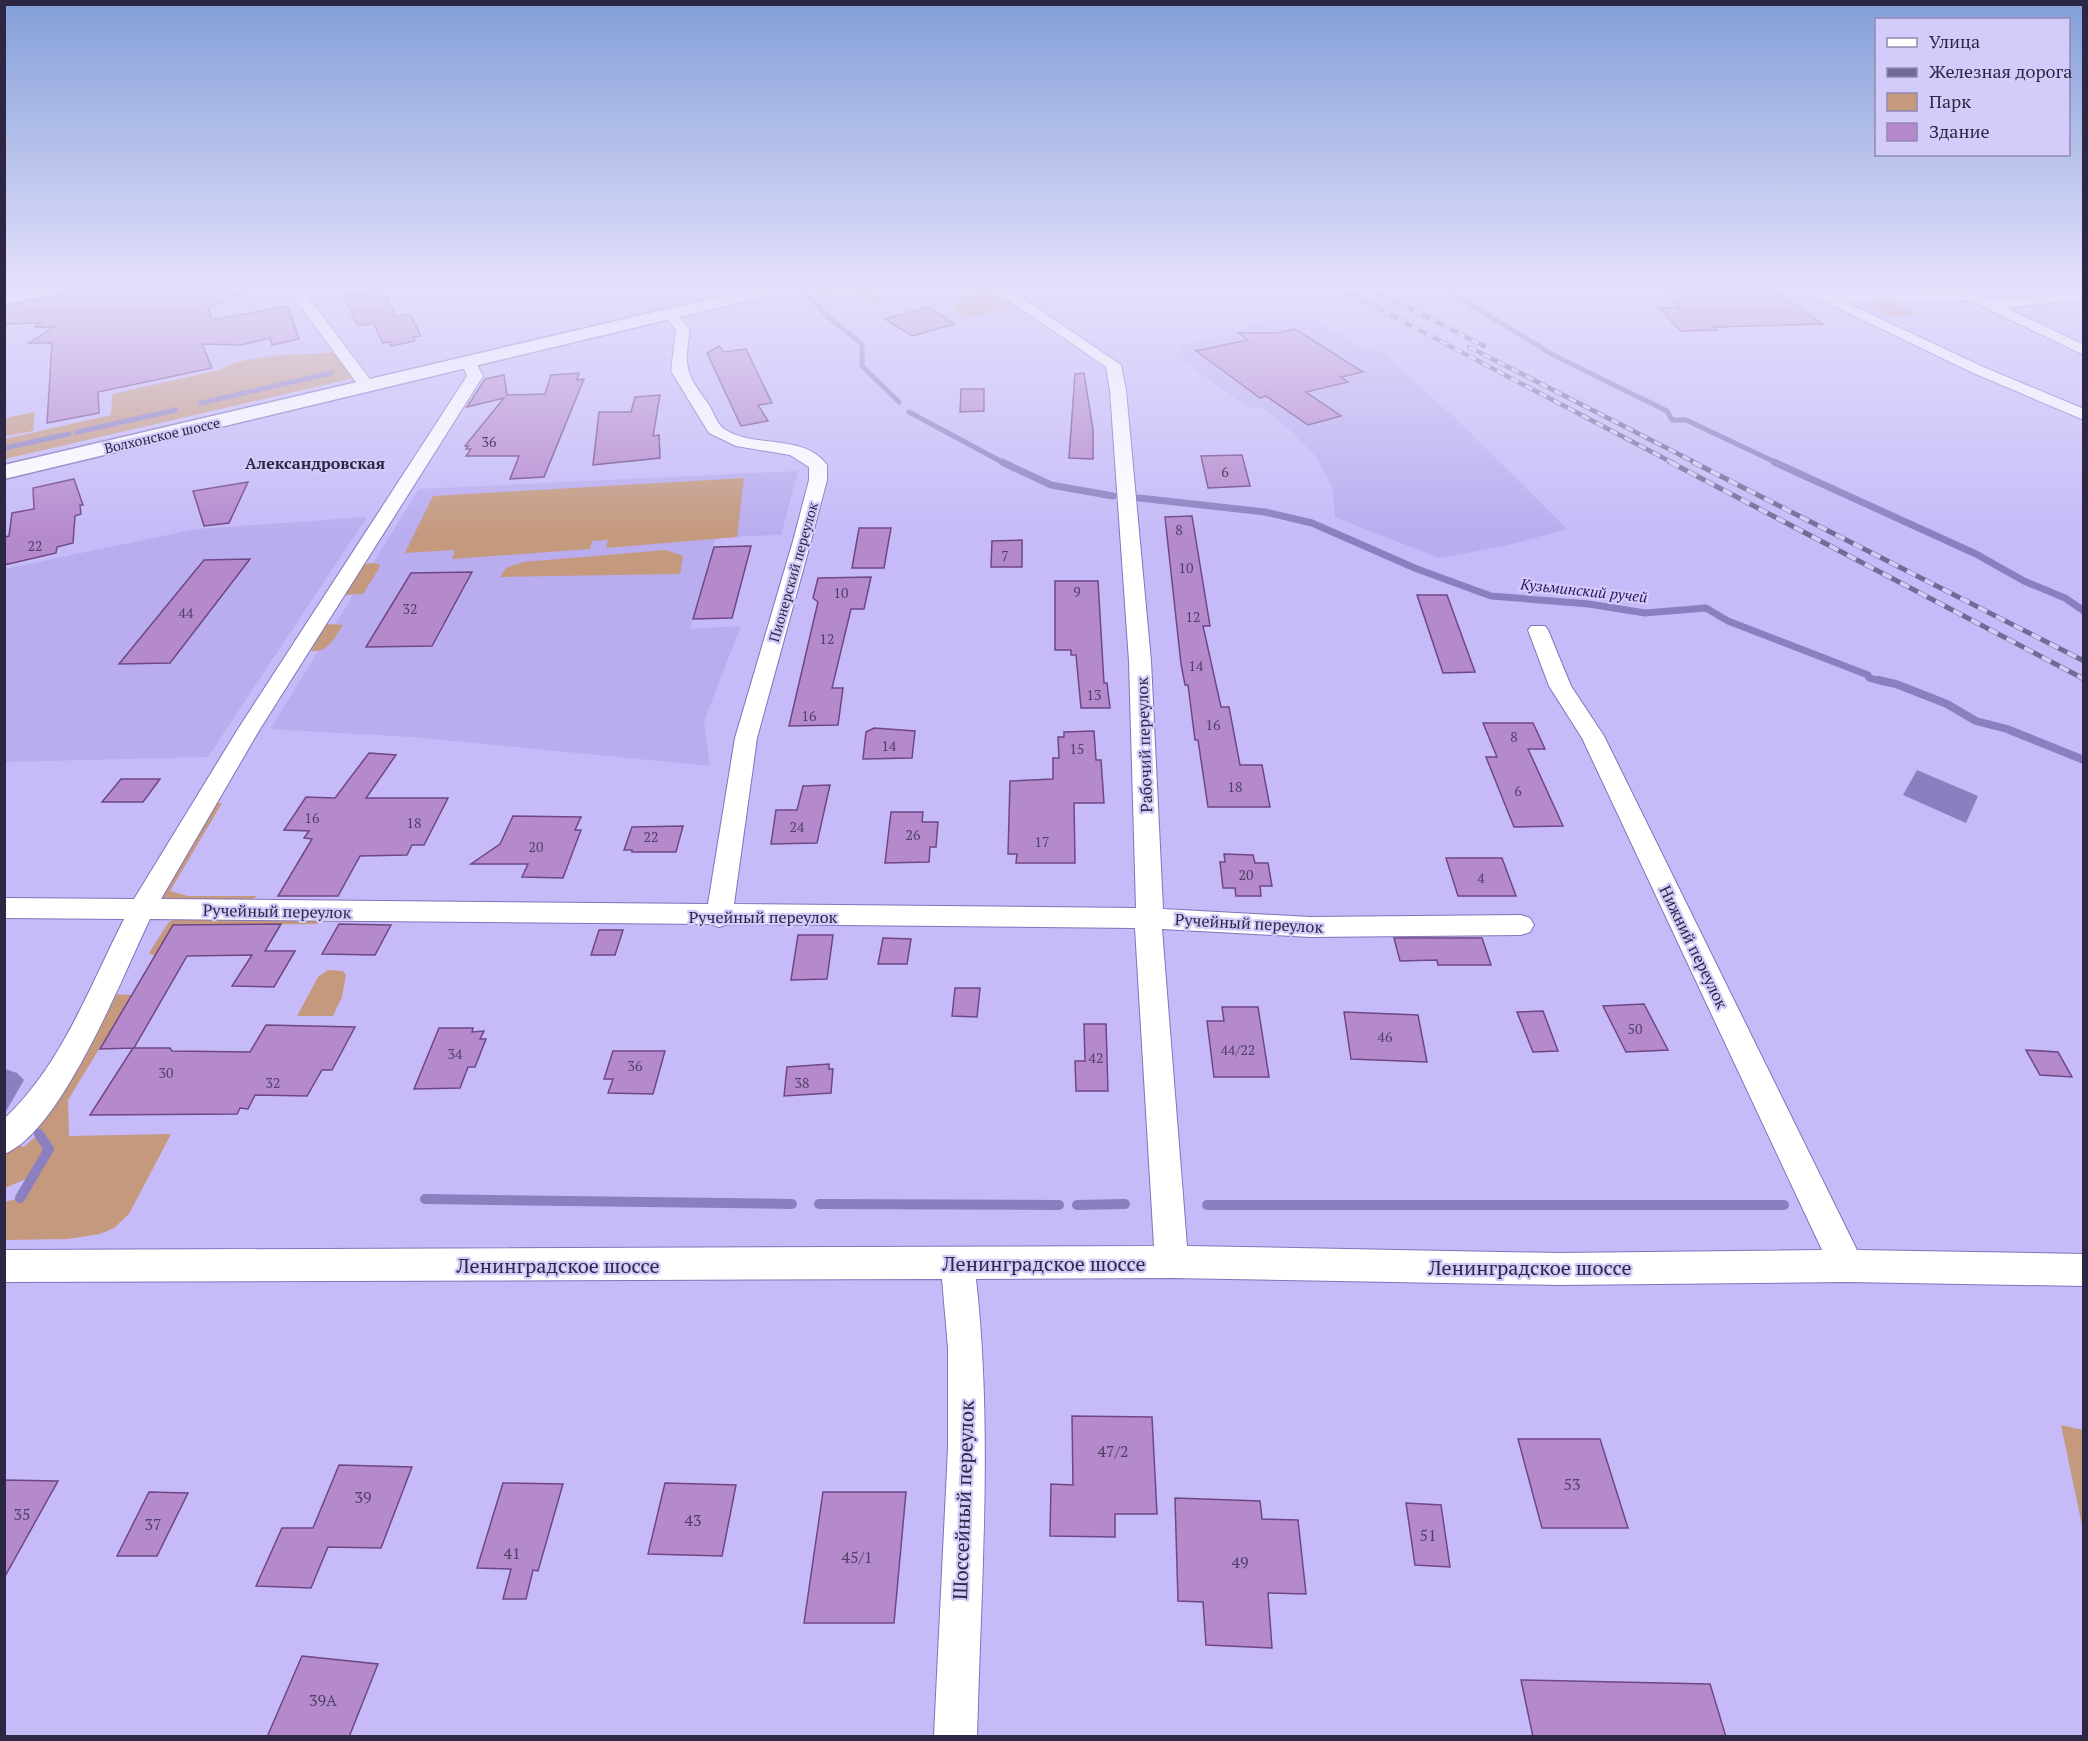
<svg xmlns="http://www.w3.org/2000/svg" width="2088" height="1741" font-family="'PT Serif',serif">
<rect width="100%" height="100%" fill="#c6bbf8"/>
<!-- built -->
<path fill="#b9adef" d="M1307,314L1363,349L1380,351L1454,417L1567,529L1505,546L1439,558L1335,517L1332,486L1317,458L1290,430L1260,406L1249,408L1171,353L1181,352V346L1231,334L1230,329Z
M798,471L781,535L716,537L714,542L690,629L741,626L704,721L710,766L412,737L270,729L419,489Z
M367,517L208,757L5,762L4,569L197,529Z"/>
<!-- green -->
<path fill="#c4997e" d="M816,289H890L876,293L886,302L874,305C855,289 842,293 819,298L811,291Z
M985,289H992L1014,304L1011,307L966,319L952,309L965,294Z
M1894,302L1917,316L1888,317L1865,303Z
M334,352L354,378L5,459L4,439L111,415L112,394L219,370C252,352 297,356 334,352Z
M35,412L33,431L5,436V418Z
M744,478L737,537L606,548L608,540L592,541L590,549L452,559L455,550L405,553L433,496Z
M666,550L683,556L680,574L500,577L506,568L523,562Z
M370,563L379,564L380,567L363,594L344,595L363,565Z
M326,624L343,625C334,638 329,653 311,651Z
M217,803H222L170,891L188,896H257L247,903L165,901L162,896Z
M317,918L318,924L175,925L155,956L149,953L168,923L175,919Z
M328,970L343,971L346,975L342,997L333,1016H297L318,977Z
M111,994L132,995L68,1100L69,1136L171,1134L129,1214L114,1228L100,1234L68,1239L5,1240V1202L26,1196L53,1147L46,1136L34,1128Z
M35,1137L40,1140L44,1152L28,1178L5,1188V1150L16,1144L24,1147Z
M2061,1425L2083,1430V1530Z"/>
<!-- water -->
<path fill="#8c7fc0" d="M1917,770L1978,796L1966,823L1903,795Z
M5,1069L17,1073L24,1080L5,1113Z"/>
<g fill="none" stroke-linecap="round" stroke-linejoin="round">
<!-- stream-far3 -->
<path stroke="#8c7fc0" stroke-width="5" d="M1445,289L1555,356L1667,411L1672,420H1686L1777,463
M805,292L827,316L862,344V366L899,402
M201,403L331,373
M909,412L1004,463
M77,432L176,410
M4,448L69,434"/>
<!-- stream-far2 -->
<path stroke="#8c7fc0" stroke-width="7" d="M1002,462L1051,485L1113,496
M1774,462L1976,554L2024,581L2065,598L2084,611
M1139,498L1265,512L1312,523L1417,569L1491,596L1589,604L1645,613L1706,608L1728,621L1868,675L1869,678L1885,682"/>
<!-- stream-far1 -->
<path stroke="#8c7fc0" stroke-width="8" d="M1878,680L1896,684L1947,704L1976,721L2007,729L2084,760"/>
<!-- stream -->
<path stroke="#8c7fc0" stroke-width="10" d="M20,1198L49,1149L39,1134
M425,1199L792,1204
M819,1204L1059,1205
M1077,1205L1125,1204
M1207,1205H1784"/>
</g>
<!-- building -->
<path fill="#b58acd" stroke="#6f4785" stroke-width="1.5" d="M66,289H251L208,307L212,320L288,306L299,339L272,345L270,338L241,345L202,344L212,368L98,392L99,413L47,423L52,343H29L53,327H35L41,323L4,324V306L62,294Z
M382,289L396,317L410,314L421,336L413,337L415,341L391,346L390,342L383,343L373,323L358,326L343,296Z
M1662,289H1771L1823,324L1714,327L1717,330L1681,331L1659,308H1680Z
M928,307L955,324L912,336L885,319Z
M1295,329L1363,372L1341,377L1348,382L1306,392L1341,416L1308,425L1266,396L1260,398L1196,351L1248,340L1238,333H1276Z
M719,346L724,352L746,349L772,403L758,405L768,421L741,426L707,353Z
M579,373L577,380L584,379L544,477L510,479L519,456H466L471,449H466L468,446H465L504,398L467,407L485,379L504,375L507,395L545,394L551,375Z
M1084,373L1093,430V459L1069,458L1075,374Z
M961,389H984V411L960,412Z
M660,395L653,436L659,435L660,458L593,465L599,412H631L635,397Z
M1242,455L1250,486L1208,488L1201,456Z
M74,479L83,505H80L81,514L75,516L73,543L57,547L56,553L4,565V537L9,536L12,513L34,509L33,488Z
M248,482L229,523L204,526L193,491Z
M1192,516L1210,626H1203L1221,707H1229L1240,765H1262L1270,807H1208L1198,740H1195L1188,685H1185L1181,664L1165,517Z
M859,528H891L884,568H852Z
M1022,540V567H991L992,541Z
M751,546L732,618L693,619L714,547Z
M250,559L170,663L119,664L204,560Z
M472,572L432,646L366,647L411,573Z
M871,577L864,609H851L832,688H843L838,725L789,726L818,602L813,598L818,578Z
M1055,581H1098L1104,683H1107L1110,708H1081L1076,655H1071V650H1055Z
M1417,595H1447L1475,672L1443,673Z
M1483,723H1533L1545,749H1528L1563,826L1514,827L1486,757H1497Z
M874,728L915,731L912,758L863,759L866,732Z
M1094,731L1096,760H1101L1104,803H1074L1075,863H1016L1017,854H1008L1010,781L1053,779V758H1059L1058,737H1064V732Z
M369,753L396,755L366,798H448L424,845H412L407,855L360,856L338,896H278L312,839L304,838L309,831L284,830L306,797L335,798Z
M121,779H160L143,802H102Z
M830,785L817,843L771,844L776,810H797L803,786Z
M891,812H923L922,822H938L936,847H930L929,862L885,863Z
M513,816L581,817L575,830H581L563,878L522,877L528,864H471L500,844Z
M683,826L676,852H632V850H624L632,827Z
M1224,854L1253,855L1255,863H1268L1272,886H1260L1261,896H1236L1235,888H1223L1220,862H1225Z
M1446,858H1502L1516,896H1458Z
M281,924L265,951H295L274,987L232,986L252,955L187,956L134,1048H170L172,1051L250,1052L266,1025L355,1027L332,1070H322L307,1096L255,1095L248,1109L240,1108L237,1114L90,1115L133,1048L100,1049L173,925Z
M339,924L391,925L375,955L322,954Z
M599,930H623L615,955H591Z
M798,935H833L827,979L791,980Z
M883,938L911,939L907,964H878Z
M1394,938H1482L1491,965H1438L1437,960L1400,961Z
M955,988H980L977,1017L952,1016Z
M1644,1004L1668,1050L1626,1052L1603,1006Z
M1222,1007H1258L1269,1077H1214L1207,1021H1224Z
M1543,1011L1558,1051L1533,1052L1517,1012Z
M1344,1012L1418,1015L1427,1062L1351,1059Z
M1084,1024H1106L1108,1091H1076L1075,1061H1085Z
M439,1028H473L472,1032L484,1031L480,1039H486L475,1067H468L460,1088L414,1089Z
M2026,1050L2058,1052L2072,1077L2040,1075Z
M613,1051H665L653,1094L608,1093L613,1079H604Z
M829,1064V1069H833L831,1093L784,1096L787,1067Z
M1072,1416L1152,1417L1157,1514H1115V1537L1050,1536L1051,1484L1073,1485Z
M1518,1439H1600L1628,1528H1542Z
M339,1465L412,1467L381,1548L328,1547L311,1588L256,1586L282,1528H313Z
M4,1480L58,1481L4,1578Z
M503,1483L563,1484L538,1571L533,1570L526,1599H503L511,1569L477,1568Z
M665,1483L736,1485L722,1556L648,1554Z
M149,1492L188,1493L157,1556H117Z
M823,1492H906L894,1623H804Z
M1175,1498L1260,1501L1262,1519L1298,1520L1306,1594L1268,1593L1272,1648L1206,1645L1203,1602L1178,1601Z
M1406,1503L1441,1505L1450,1567L1415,1565Z
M302,1656L378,1664L349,1737H267Z
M1521,1680L1710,1684L1726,1737H1533Z"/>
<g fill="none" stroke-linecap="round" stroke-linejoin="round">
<!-- street casing -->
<g stroke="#8273ba" stroke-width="2">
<path id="street" d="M37,289H64L62,292L4,304V296Z
M288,289H302L373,383L375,386L373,389H361Z
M713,289H728L739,299L737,302H727Z
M993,289H1009L1121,365L1126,390L1151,661L1163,909L1310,917L1521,915L1530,918L1534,925L1530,932L1521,935L1310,937L1162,929L1187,1246L1559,1253L1822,1250L1582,738L1549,686L1528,630L1531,626H1545L1548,630L1571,686L1604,736L1857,1250L2084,1254V1286L1847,1282L1559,1285L1172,1278L976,1279C993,1430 981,1584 977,1736H934L948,1448V1348L942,1279L4,1282V1250L1154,1246L1135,928L728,924L719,927L710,924L150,919C123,975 61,1133 4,1154V1119C61,1066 89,988 124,919L4,918V898L134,899L238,729L467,376L461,362L464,359H474L483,376L260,729L161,899L708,904L735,738L793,541L809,480V467L790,455L736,446L709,433L671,371L676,330L663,315L670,311L675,312L690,330C684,366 685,373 707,402C713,410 716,423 724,429C754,449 804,433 827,465V480L811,541L757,738L734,904L1136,908L1129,661L1110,390L1106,367Z
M1799,289H1817L1827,294L1952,292L1950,289H1968L1993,301L2084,291V299L2007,308L2084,345V355L1969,300L1843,301L1981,366L2084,409V420L1971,372Z"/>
</g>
<!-- secondary casing -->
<g stroke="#8273ba" stroke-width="3">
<path id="secondary" d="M752,289H783L774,294L4,479V465Z"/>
</g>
<!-- street -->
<use href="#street" fill="#fff" fill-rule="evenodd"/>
<!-- secondary -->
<use href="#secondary" fill="#fff" fill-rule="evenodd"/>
<!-- rail-far1 casing -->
<g stroke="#736b97" stroke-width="4.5">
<path id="rail-far1" d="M1341,289L1673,463
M1372,289L1484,346
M1469,347L1696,463"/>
</g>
<!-- rail casing -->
<g stroke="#736b97" stroke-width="5">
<path id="rail" d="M1670,462L2084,679
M1693,462L2084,661"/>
</g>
<!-- rail-far1 -->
<use href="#rail-far1" stroke="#d3cbf9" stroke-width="3" stroke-dasharray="8" stroke-linecap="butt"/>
<!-- rail -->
<use href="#rail" stroke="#d3cbf9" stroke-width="4" stroke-dasharray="10" stroke-linecap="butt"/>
</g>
<!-- sky -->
<linearGradient id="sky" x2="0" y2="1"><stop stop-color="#839fd8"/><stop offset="0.54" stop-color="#e5e0fc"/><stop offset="1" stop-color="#e5e0fc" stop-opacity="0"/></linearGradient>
<rect width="2088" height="533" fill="url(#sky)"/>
<g text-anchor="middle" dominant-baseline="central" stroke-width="4.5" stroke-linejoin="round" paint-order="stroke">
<!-- far-street labels -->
<g font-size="14" fill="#2d2745" stroke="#d3cbf9">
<text transform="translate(162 435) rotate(-13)">Волхонское шоссе</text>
<text transform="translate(793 572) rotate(-74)">Пионерский переулок</text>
</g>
<!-- number labels -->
<g font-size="14" fill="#4f4067">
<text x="489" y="441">36</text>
<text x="1225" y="471">6</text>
<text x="1179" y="529">8</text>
<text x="35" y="545">22</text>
<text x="1005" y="555">7</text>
<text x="1186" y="567">10</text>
<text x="1077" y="591">9</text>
<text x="841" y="592">10</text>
<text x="410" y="608">32</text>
<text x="186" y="612">44</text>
<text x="1193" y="616">12</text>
<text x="827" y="638">12</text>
<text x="1196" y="665">14</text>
<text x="1094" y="694">13</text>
<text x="809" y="715">16</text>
<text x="1213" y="724">16</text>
<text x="1514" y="736">8</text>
<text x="889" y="745">14</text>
<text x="1077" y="748">15</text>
<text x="1235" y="786">18</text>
<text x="1518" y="790">6</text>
<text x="312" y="817">16</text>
<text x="414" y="822">18</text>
<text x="797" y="826">24</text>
<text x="913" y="834">26</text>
<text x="651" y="836">22</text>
<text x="1042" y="841">17</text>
<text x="536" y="846">20</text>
<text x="1246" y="874">20</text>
<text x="1481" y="877">4</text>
<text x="1635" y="1028">50</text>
<text x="1385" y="1036">46</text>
<text x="1238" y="1049">44/22</text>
<text x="455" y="1053">34</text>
<text x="1096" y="1057">42</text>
<text x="635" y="1065">36</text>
<text x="166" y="1072">30</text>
<text x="273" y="1082">32</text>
<text x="802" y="1082">38</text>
</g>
<!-- far-water labels -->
<g font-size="15" font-style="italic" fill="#301462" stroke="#d3cbf9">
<text transform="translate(1584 590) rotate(6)">Кузьминский ручей</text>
</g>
<!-- far-quarter labels -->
<g font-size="16" font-weight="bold" fill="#2d2745" stroke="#d3cbf9">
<text x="315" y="463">Александровская</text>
</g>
<!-- street labels -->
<g font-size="16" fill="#2d2745" stroke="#d3cbf9">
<text transform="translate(1144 745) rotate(-92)">Рабочий переулок</text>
<text transform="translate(277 911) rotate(1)">Ручейный переулок</text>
<text x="763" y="917">Ручейный переулок</text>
<text transform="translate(1249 923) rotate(3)">Ручейный переулок</text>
<text transform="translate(1694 947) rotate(64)">Нижний переулок</text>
</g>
<!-- near-number labels -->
<g font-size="16" fill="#4f4067">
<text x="1113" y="1451">47/2</text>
<text x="1572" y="1484">53</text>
<text x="363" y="1497">39</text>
<text x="22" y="1514">35</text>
<text x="693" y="1520">43</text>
<text x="153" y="1524">37</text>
<text x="1428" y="1535">51</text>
<text x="512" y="1553">41</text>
<text x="857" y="1557">45/1</text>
<text x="1240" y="1562">49</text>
<text x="323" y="1700">39А</text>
</g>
<!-- near-street labels -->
<g font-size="20" fill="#2d2745" stroke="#d3cbf9">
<text x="1044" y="1263">Ленинградское шоссе</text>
<text x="558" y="1265">Ленинградское шоссе</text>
<text x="1530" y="1267">Ленинградское шоссе</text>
<text transform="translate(963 1500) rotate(-88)">Шоссейный переулок</text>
</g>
</g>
<!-- border -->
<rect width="2088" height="1741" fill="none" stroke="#2d2745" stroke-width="12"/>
<!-- legend -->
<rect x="1875" y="18" width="195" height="138" fill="#d3cbf9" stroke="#9189b1" stroke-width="1.5"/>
<rect x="1887" y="38" width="30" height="9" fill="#ffffff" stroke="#9189b1" stroke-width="1.5"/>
<text x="1929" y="48" font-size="18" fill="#2d2745">Улица</text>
<rect x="1887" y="68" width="30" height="9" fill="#736b97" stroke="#9189b1" stroke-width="1.5"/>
<text x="1929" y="78" font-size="18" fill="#2d2745">Железная дорога</text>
<rect x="1887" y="93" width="30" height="18" fill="#c4997e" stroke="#9189b1" stroke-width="1.5"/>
<text x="1929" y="108" font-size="18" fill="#2d2745">Парк</text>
<rect x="1887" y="123" width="30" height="18" fill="#b58acd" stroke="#9189b1" stroke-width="1.5"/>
<text x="1929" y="138" font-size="18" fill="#2d2745">Здание</text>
</svg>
